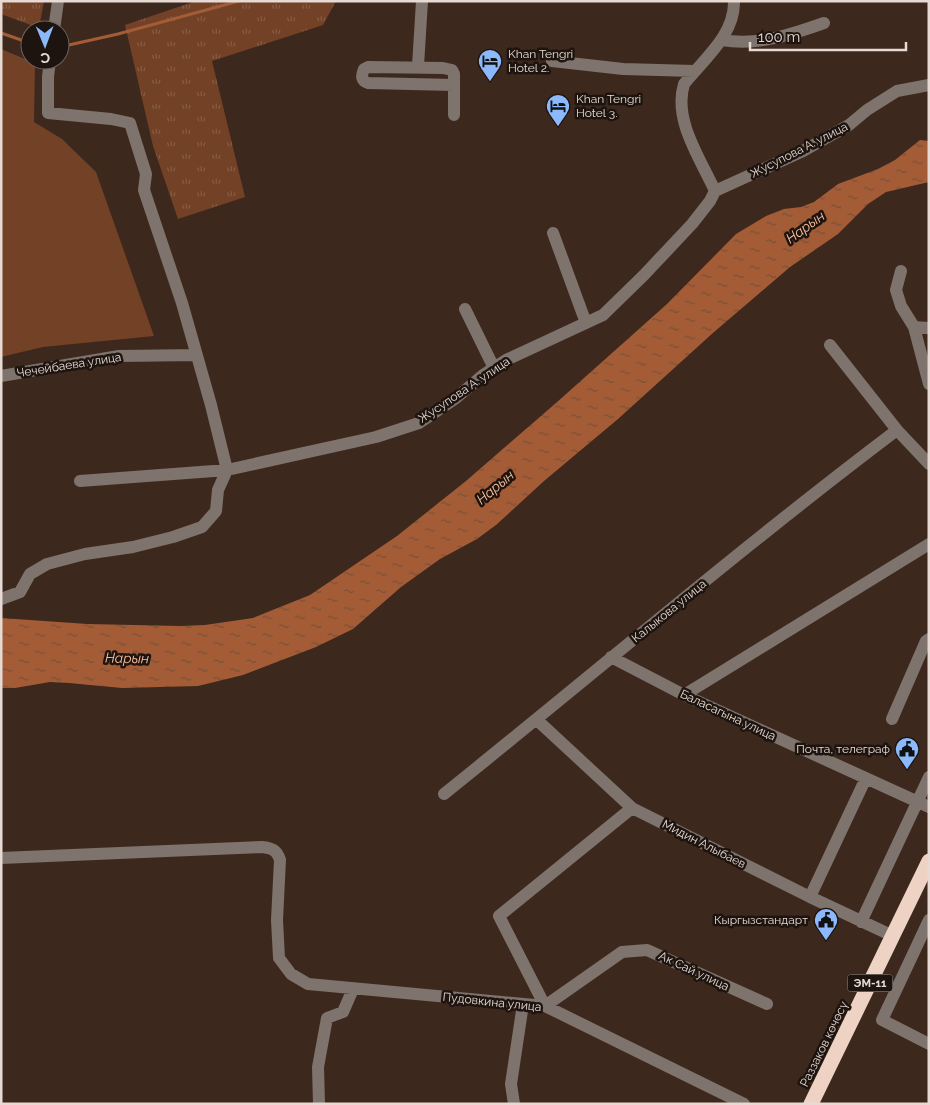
<svg xmlns="http://www.w3.org/2000/svg" width="930" height="1105" font-family="Raleway,sans-serif">
<defs>
<pattern id="park-tufts" width="24" height="20" patternUnits="userSpaceOnUse" patternTransform="scale(1.25)"><rect width="24" height="20" fill="#724126"/><path d="M3 7l-1-3M5 7V3M7 7l1-3M15 17l-1-3M17 17v-4M19 17l1-3" fill="none" stroke="#865c45"/></pattern>
<pattern id="water-ripples" width="26" height="14" patternUnits="userSpaceOnUse" patternTransform="scale(1.25)"><rect width="26" height="14" fill="#a35c36"/><path d="M2 4q2-2 4 0t4 0M15 11q2-2 4 0t4 0" fill="none" stroke="#79503a"/></pattern>
</defs>
<rect width="100%" height="100%" fill="#3d281e"/>
<!-- grass -->
<path fill="#724126" d="M1,49L35,63L34,122L62,139L96,172L154,336L43,347L1,357Z"/>
<!-- park -->
<path fill="url(#park-tufts)" d="M1,1H44L39,28L1,14Z
M196,1H336L323,25L212,61L245,197L178,219L153,146L125,25Z"/>
<!-- water -->
<path fill="url(#water-ripples)" d="M920,140L929,141V182L886,192L868,204L838,234L790,267L714,332L618,419L544,481L496,525L477,539L440,559L401,587L353,629L316,647L243,675L198,686L122,688L69,683L50,682L15,688H1V618L87,624L180,626L205,625L253,618L310,595L397,536L466,481L556,403L667,304L736,234L766,216L784,209L801,207L814,202L838,184L878,169L895,160Z"/>
<g fill="none" stroke-linecap="round" stroke-linejoin="round">
<!-- stream -->
<path stroke="#a35c36" stroke-width="3" d="M1,33L30,43
M60,47L118,34L239,1"/>
<!-- minor -->
<path stroke="#7e736d" stroke-width="12" d="M54,30L58,1
M722,40C758,46 790,35 824,23
M50,60L48,77V113L111,119L130,123L146,174L144,190L182,303L211,405L227,470L80,481
M552,61L623,69L694,71
M418,66L422,1
M454,85L368,83C361,81 361,76 364,69L368,67L443,68L452,70L454,74V115
M715,191C700,158 673,120 684,84C704,59 735,35 734,1
M553,233L586,323
M901,271L896,290L901,306L914,327L929,384
M465,309L494,368
M914,327L929,328
M830,345L897,430L929,464
M1,376L119,356L197,355
M1,599L20,592L30,574L47,564L85,554L133,547L173,537L202,527L216,511L218,490L227,470L376,437L419,423L456,398L483,375L506,360L603,315L644,275L692,224L710,201L715,191L803,151L849,125L867,110L897,91L929,85
M611,657L684,695L929,807
M684,695L929,544
M892,719L926,641L929,639
M537,720L632,808L810,897L893,936
M444,794C595,673 742,547 897,430
M632,808L499,916L545,1006L622,952L647,950L767,1004
M1,858L262,847C272,848 277,850 280,860L277,920L279,958L291,974L308,984L545,1006L744,1104
M810,897L866,778
M929,920L882,1020L929,1044
M861,922L929,777
M319,1104L318,1067L327,1018L343,1012L353,989
M514,1104L511,1084L523,1004"/>
<!-- highway -->
<path stroke="#eed3c5" stroke-width="15" d="M811,1104L929,861"/>
</g>
<!-- icons -->
<defs>
<g id="hotel-pin" transform="scale(1.25)"><path d="M0 17L-7.5 6A9.5 9.5 0 1 1 7.5 6Z" fill="#8cb9fc" stroke="#1d140f"/><path d="M-6-4.5h1.5V1H6V5H4.5V3h-9V5H-6ZM-4 0a1.8 1.8 0 1 1 3.6 0ZM.5 0V-2.5h3Q6-2.5 6 0Z" fill="#111"/></g>
<g id="civic-pin" transform="scale(1.25)"><path d="M0 17L-7.5 6A9.5 9.5 0 1 1 7.5 6Z" fill="#8cb9fc" stroke="#1d140f"/><path d="M-.6-6.5H3V-4.5H.6V-3L4-1V1h2V6H-6V1h2V-1L-.6-3ZM-1.2 2.5V6h2.4V2.5Z" fill="#111"/></g>
</defs>
<g fill-rule="evenodd">
<use href="#hotel-pin" x="490" y="61"/>
<use href="#hotel-pin" x="558" y="106"/>
<use href="#civic-pin" x="907" y="749"/>
<use href="#civic-pin" x="826" y="920"/>
</g>
<g text-anchor="middle" dominant-baseline="central" stroke-width="5" stroke-linejoin="round" paint-order="stroke">
<!-- shield labels -->
<rect fill="#1d140f" stroke="#aa9e98" stroke-width="1" x="847.5" y="974.5" width="45" height="17" rx="4"/>
<g font-size="11" font-weight="bold" fill="#e7d9d3">
<text x="870" y="983">ЭМ-11</text>
</g>
<!-- poi labels -->
<g font-size="12" fill="#e7d9d3" stroke="#1d140f" text-anchor="start">
<text x="508" y="54">Khan Tengri<tspan x="508" dy="14">Hotel 2.</tspan></text>
<text x="576" y="99">Khan Tengri<tspan x="576" dy="14">Hotel 3.</tspan></text>
<text x="890" y="749" text-anchor="end">Почта, телеграф</text>
<text x="808" y="920" text-anchor="end">Кыргызстандарт</text>
</g>
<!-- street labels -->
<g font-size="12" fill="#e7d9d3" stroke="#1d140f">
<text transform="translate(799 150) rotate(-27)">Жусупова А. улица</text>
<text transform="translate(69 365) rotate(-9)">Чечейбаева улица</text>
<text transform="translate(464 390) rotate(-34)">Жусупова А. улица</text>
<text transform="translate(669 611) rotate(-39)">Калыкова улица</text>
<text transform="translate(728 715) rotate(25)">Баласагына улица</text>
<text transform="translate(704 844) rotate(27)">Мидин Алыбаев</text>
<text transform="translate(694 971) rotate(25)">Ак Сай улица</text>
<text transform="translate(492 1002) rotate(6)">Пудовкина улица</text>
<text transform="translate(824 1044) rotate(-64)">Раззаков көчөсү</text>
</g>
<!-- water labels -->
<g font-size="14" font-style="italic" fill="#fdc0a1" stroke="#1d140f">
<text transform="translate(805 227) rotate(-36)">Нарын</text>
<text transform="translate(495 487) rotate(-40)">Нарын</text>
<text transform="translate(127 658) rotate(1)">Нарын</text>
</g>
</g>
<!-- border -->
<rect width="930" height="1105" fill="none" stroke="#e7d9d3" stroke-width="5"/>
<!-- north arrow -->
<g transform="translate(45 45) rotate(179)"><circle r="24" fill="#1d140f" stroke="#6e635d"/>
<path d="M0-4L9 19L0 12L-9 19Z" fill="#8cb9fc"/>
<text y="-8" font-size="14" font-weight="bold" text-anchor="middle" fill="#e7d9d3">С</text>
</g>
<!-- scale -->
<path d="M750 42v8h156v-8" fill="none" stroke="#e7d9d3" stroke-width="2.5"/>
<text x="758" y="42" font-size="15" fill="#e7d9d3" stroke="#1d140f" stroke-width="4" paint-order="stroke">100 m</text>
</svg>
